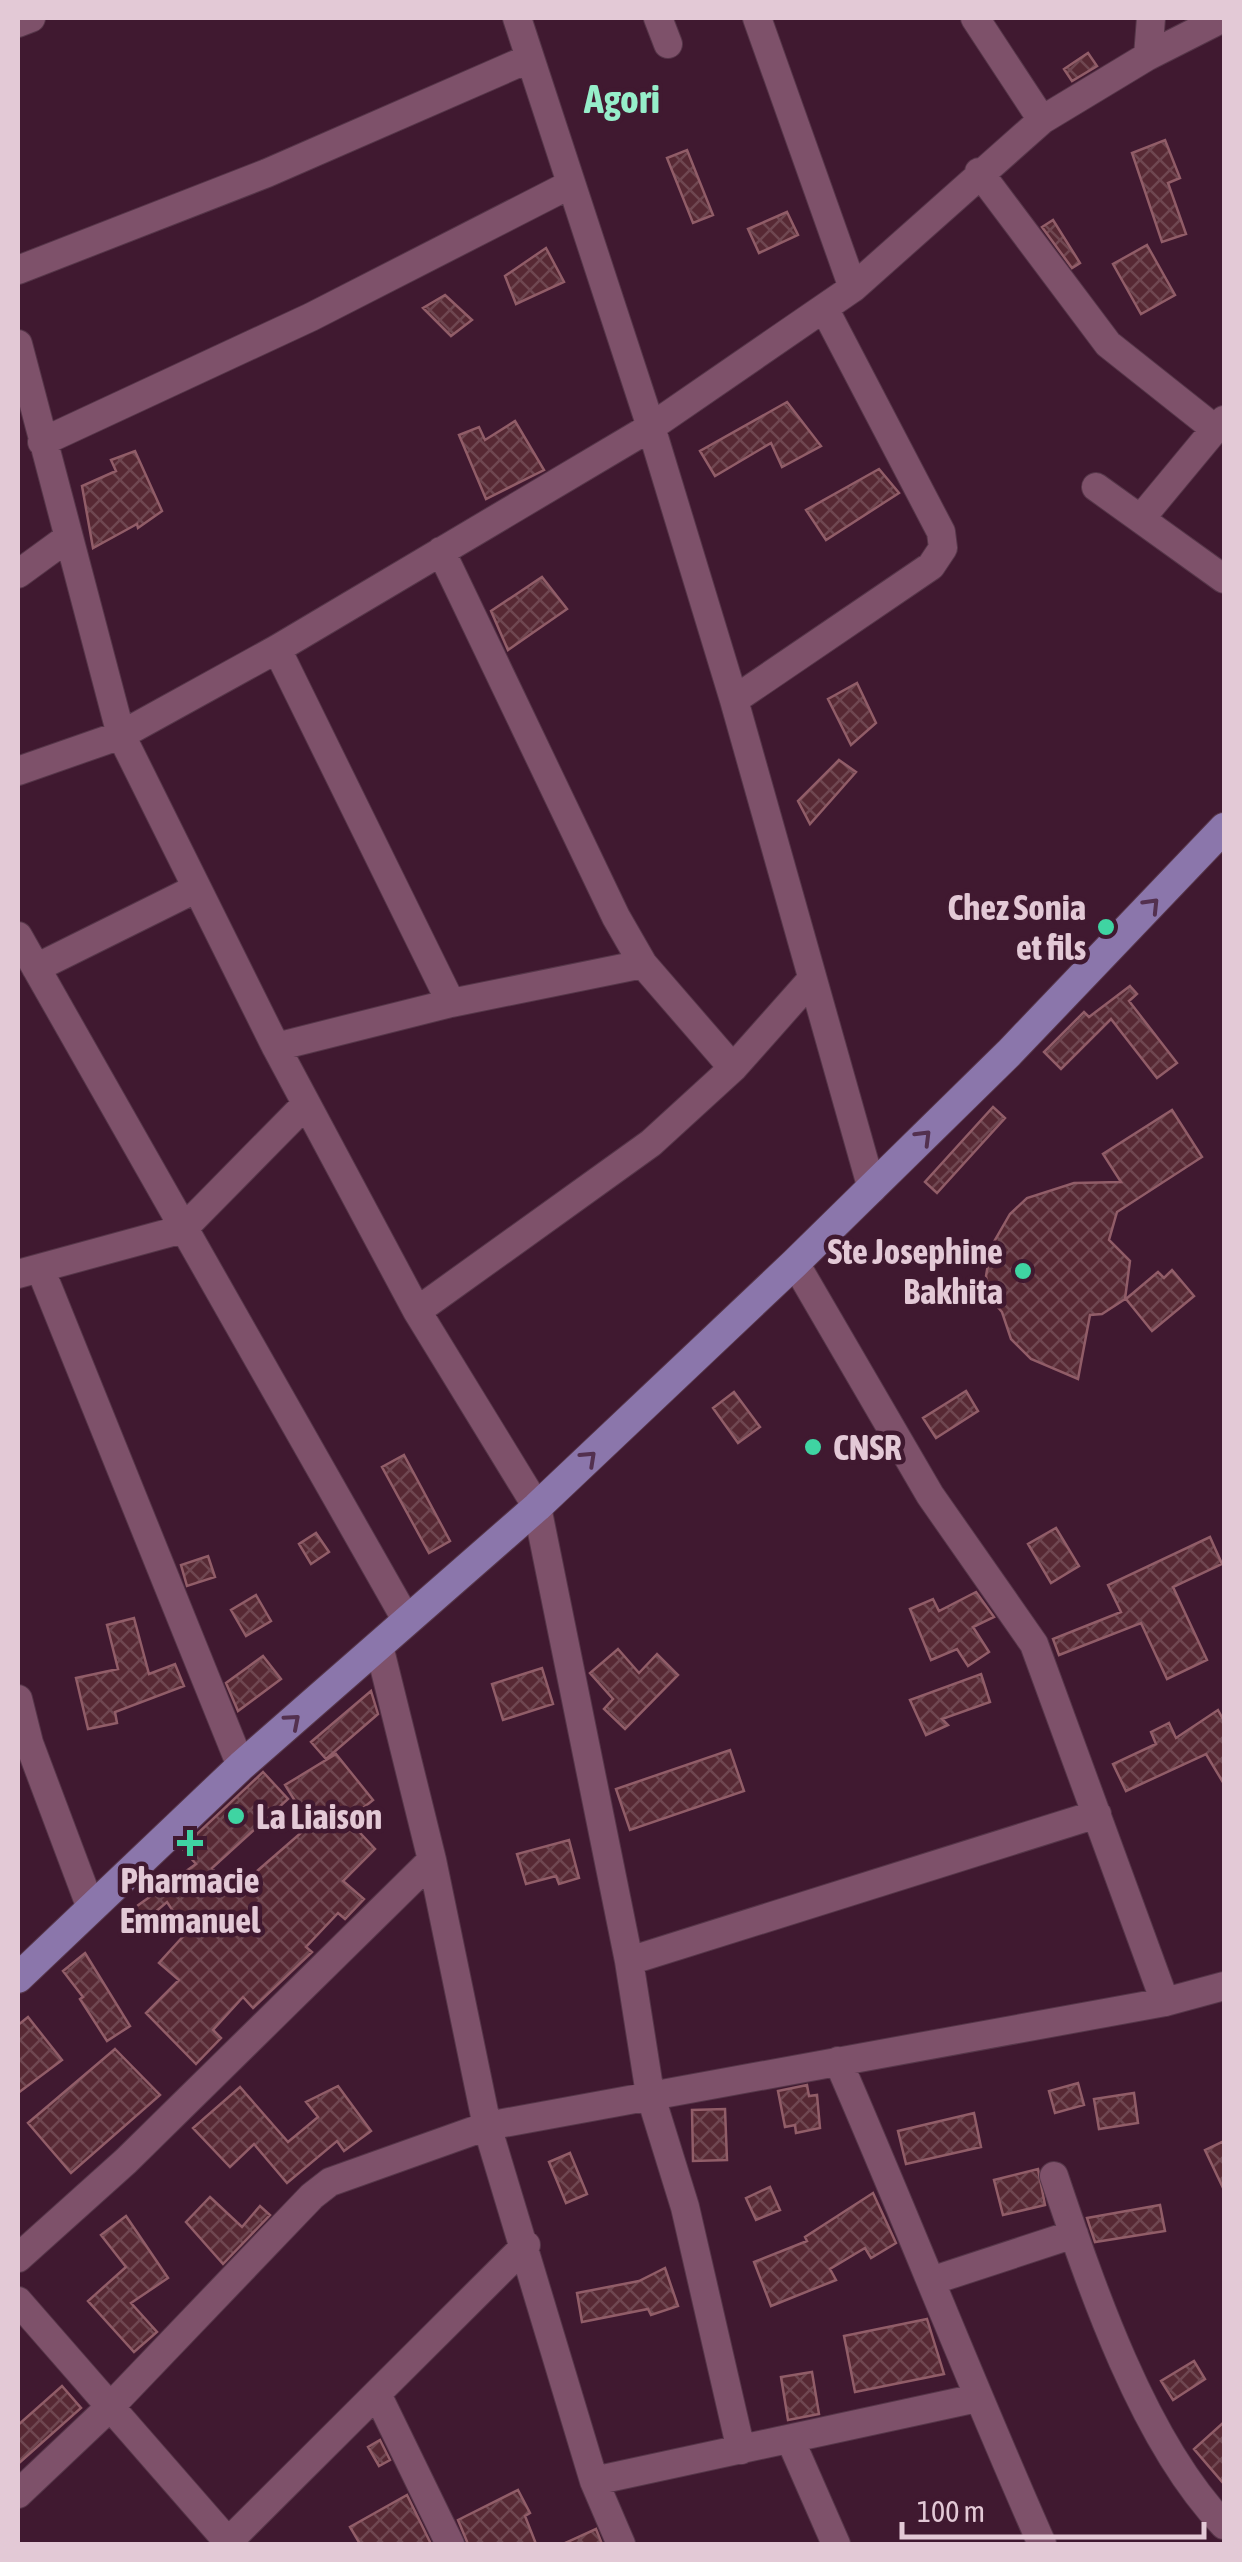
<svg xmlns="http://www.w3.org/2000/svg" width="1242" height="2562" font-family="'Asap Condensed',sans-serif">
<defs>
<pattern id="building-cross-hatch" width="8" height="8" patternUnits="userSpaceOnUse" patternTransform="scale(2.5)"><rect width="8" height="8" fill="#572934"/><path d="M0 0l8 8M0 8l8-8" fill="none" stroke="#6f4751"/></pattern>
</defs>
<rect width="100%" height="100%" fill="#401930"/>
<!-- building -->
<path fill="url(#building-cross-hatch)" stroke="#915d68" stroke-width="2.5" d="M1088,53L1097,66L1072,81L1064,69Z
M1165,140L1180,178L1168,183L1186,234L1162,242L1132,153Z
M687,150L713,215L693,223L667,158Z
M787,212L798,235L759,253L748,229Z
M1053,220L1080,263L1072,268L1042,227Z
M1147,245L1175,295L1141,314L1113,264Z
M546,248L564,282L516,304L505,276Z
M445,295L472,320L451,336L423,308Z
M787,402L821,446L782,467L771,443L715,476L700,451Z
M515,421L544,470L486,499L459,435L479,427L485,440Z
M135,451L162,511L138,528L137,524L93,548L82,486L116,471L111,460Z
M879,469L899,493L826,540L806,510Z
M542,577L567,609L508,650L491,611Z
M857,683L876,723L851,745L828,699Z
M839,760L856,772L810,824L798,801Z
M1130,986L1137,994L1129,1001L1177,1063L1157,1078L1111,1019L1061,1069L1044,1052L1084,1012L1089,1017Z
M993,1107L1005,1118L937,1193L925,1182Z
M1172,1110L1202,1157L1117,1212L1109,1240L1130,1261L1125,1299L1102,1314L1090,1315L1078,1379L1031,1359L1011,1339L1002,1312L991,1299L986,1276L991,1247L1010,1214L1027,1198L1074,1183L1121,1182L1103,1154Z
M1172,1270L1194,1296L1152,1331L1126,1299L1158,1272L1164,1278Z
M966,1391L978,1411L936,1438L923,1418Z
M734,1392L760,1427L738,1443L713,1408Z
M404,1455L450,1541L429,1553L382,1467Z
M1056,1528L1079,1566L1051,1583L1028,1544Z
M316,1533L329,1552L311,1564L299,1544Z
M1210,1537L1222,1564L1173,1587L1207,1660L1167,1679L1141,1623L1059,1655L1053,1639L1121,1612L1108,1585Z
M208,1556L215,1577L187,1586L181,1565Z
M976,1592L994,1617L973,1627L989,1652L968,1666L957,1649L931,1660L910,1609L933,1599L939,1611Z
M256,1595L271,1621L246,1636L231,1610Z
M134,1618L149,1674L175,1664L184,1686L115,1712L117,1723L88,1729L76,1678L118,1669L107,1625Z
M618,1649L639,1673L657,1654L678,1675L625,1729L604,1709L613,1699L590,1673Z
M263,1656L281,1679L238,1711L226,1683Z
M542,1668L553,1704L503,1720L492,1684Z
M981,1674L990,1702L942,1719L948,1725L926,1735L910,1700Z
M371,1691L378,1714L326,1759L311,1742Z
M1218,1710L1224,1721V1784L1206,1754L1126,1791L1113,1764L1156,1744L1151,1732L1169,1723L1176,1738Z
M730,1750L744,1791L630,1830L616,1789Z
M336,1754L373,1800L348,1820L375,1849L343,1881L364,1899L345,1919L338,1913L306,1947L312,1952L253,2008L243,1997L213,2030L221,2038L196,2064L146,2013L179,1980L159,1963L187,1932L167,1902L141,1924L130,1911L196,1864L182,1848L263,1772L288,1799L212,1868L233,1892L310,1825L285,1785Z
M569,1840L579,1878L559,1884L556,1876L526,1884L517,1854Z
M85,1953L130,2026L107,2041L80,1999L83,1997L63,1971Z
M28,2017L62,2060L18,2093V2025Z
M115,2049L160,2095L71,2173L28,2123Z
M1078,2083L1084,2105L1055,2113L1049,2091Z
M807,2085L809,2096L817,2095L820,2128L796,2133L795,2125L785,2127L778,2091Z
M338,2086L371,2131L344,2151L337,2141L287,2183L254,2144L230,2167L193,2128L240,2087L288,2142L318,2117L306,2102Z
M1134,2093L1138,2123L1099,2129L1094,2099Z
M725,2109L727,2160L693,2161L692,2110Z
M974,2113L981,2147L906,2164L898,2131Z
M1224,2141V2190L1205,2150Z
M570,2153L587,2194L566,2203L549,2162Z
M1038,2169L1045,2205L1003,2215L994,2180Z
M770,2187L780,2210L756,2220L746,2198Z
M873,2193L896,2243L871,2258L865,2248L830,2269L836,2280L771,2306L754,2262L807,2241L805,2237Z
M210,2197L242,2227L260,2206L270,2215L223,2264L186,2222Z
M1160,2205L1165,2231L1095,2242L1087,2218Z
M126,2216L168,2278L131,2303L157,2332L134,2352L88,2301L126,2267L101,2235Z
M665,2268L678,2306L651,2315L648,2309L582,2322L577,2293L639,2281Z
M927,2319L944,2374L855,2392L844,2336Z
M1194,2361L1205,2379L1173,2400L1161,2381Z
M812,2372L819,2414L788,2420L781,2377Z
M62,2386L81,2408L18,2464V2425Z
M1224,2422V2484L1194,2449Z
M380,2440L390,2460L379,2466L368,2447Z
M518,2490L530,2513L525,2516L536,2544H468L458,2520Z
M407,2495L431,2544H360L350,2527Z
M596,2529L602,2544H563Z"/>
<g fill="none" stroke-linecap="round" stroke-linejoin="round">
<!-- minor casing -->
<g stroke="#563649" stroke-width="30">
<path id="minor" d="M517,18L651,427L734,700L872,1189
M658,18L668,44
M757,18L853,288
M975,18L1042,120
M18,23L31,18
M1148,56L1151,18
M979,172L1108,344L1215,429L1224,420
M18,270L267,173L528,59
M18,344L121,735L276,1047L417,1311L537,1507L629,1961L650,2094L685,2207L741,2450
M42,442L311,317L571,184
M1096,487L1224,579
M1142,517L1215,429
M441,551L616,917L643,964L733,1068
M18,574L66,539
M277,649L451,1003
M734,700L931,566L943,548L941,532L824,308
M18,771L121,735L277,649L651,427L853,288L1042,120L1148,56L1223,18
M18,936L407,1621
M36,968L197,888
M276,1047L451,1003L643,964
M795,1263L930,1495L1034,1644L1165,2002
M40,1268L241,1766
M18,1274L183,1229L306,1104
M417,1311L651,1143L733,1068L812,979
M379,1646L432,1860L487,2126L594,2481L621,2544
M18,1699L29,1743L91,1908
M629,1961L1097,1814
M838,2061C908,2222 971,2384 1042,2544
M1054,2176C1091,2286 1143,2441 1224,2525
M18,2258L126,2161L432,1860
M934,2280L1074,2234
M18,2301L230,2544
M378,2396L450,2544
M790,2439L836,2544
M594,2481L977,2398
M18,2494L111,2406L312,2196L330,2182L487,2126L1165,2002L1224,1986
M226,2544L526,2245"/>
</g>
<!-- major casing -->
<g stroke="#563649" stroke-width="32">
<path id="major" d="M18,1978L241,1766L537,1507L795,1263L1009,1053L1224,828"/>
</g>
<!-- minor -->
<use href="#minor" stroke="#7e516a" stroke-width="28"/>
<!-- major -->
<use href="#major" stroke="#8b76ab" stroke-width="30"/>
</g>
<!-- one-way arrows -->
<defs><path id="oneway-chevron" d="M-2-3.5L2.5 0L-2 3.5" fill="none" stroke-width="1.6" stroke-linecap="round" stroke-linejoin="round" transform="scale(2.5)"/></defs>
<g stroke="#53304f">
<use href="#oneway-chevron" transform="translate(1152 905) rotate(-46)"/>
<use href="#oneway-chevron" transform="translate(924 1137) rotate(-45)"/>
<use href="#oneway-chevron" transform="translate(589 1458) rotate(-43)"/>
<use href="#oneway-chevron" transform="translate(293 1721) rotate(-41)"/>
</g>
<!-- markers -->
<g fill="#3fd4a2" stroke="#401930" stroke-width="4">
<circle cx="1106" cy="927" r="10"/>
<circle cx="1023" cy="1271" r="10"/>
<circle cx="813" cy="1447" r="10"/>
<circle cx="236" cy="1816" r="10"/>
<path d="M185 1828h10v10h10v10h-10v10h-10v-10h-10v-10h10z"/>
</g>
<g text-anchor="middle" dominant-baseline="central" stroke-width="9" stroke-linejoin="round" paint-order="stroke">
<!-- poi labels -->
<g font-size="35" font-weight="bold" fill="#e3c9d6" stroke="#401930" text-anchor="end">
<text x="1086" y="907">Chez Sonia<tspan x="1086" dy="40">et fils</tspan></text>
<text x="1003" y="1251">Ste Josephine<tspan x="1003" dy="40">Bakhita</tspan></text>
<text x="833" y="1447" text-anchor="start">CNSR</text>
<text x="256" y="1816" text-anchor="start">La Liaison</text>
<text x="190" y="1880" text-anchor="middle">Pharmacie<tspan x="190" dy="40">Emmanuel</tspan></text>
</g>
<!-- quarter labels -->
<g font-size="40" font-weight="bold" fill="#96eeca" stroke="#401930">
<text x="622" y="98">Agori</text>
</g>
</g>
<!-- border -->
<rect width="1242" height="2562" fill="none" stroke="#e3c9d6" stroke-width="40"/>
<!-- scale -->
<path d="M902 2522v15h302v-15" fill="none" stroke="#e3c9d6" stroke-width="5"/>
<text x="917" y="2522" font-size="30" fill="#e3c9d6" stroke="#401930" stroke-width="8" paint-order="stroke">100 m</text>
</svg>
